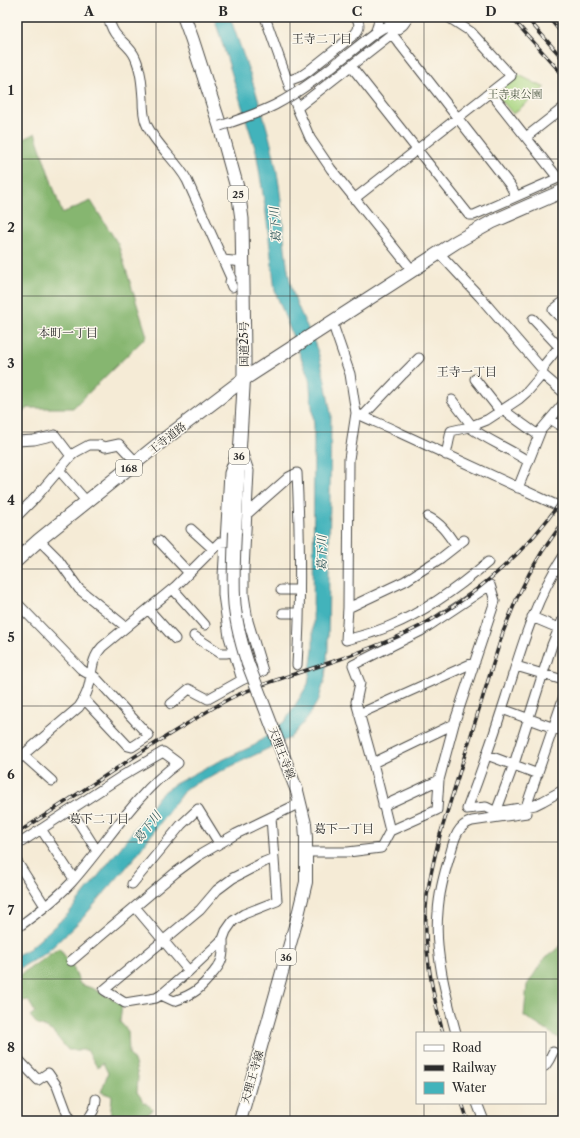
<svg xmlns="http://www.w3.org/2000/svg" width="580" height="1138" font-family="'Libre Caslon Text','Noto Serif JP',serif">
<rect width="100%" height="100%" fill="#fbf7ec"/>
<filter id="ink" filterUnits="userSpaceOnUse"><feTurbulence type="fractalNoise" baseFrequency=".025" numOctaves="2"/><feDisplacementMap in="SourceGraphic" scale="8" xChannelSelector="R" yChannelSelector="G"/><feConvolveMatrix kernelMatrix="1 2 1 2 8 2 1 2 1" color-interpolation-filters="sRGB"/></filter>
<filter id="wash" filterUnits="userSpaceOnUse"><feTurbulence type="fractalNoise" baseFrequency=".012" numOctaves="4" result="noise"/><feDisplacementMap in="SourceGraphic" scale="16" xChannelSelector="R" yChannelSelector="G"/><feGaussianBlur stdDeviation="0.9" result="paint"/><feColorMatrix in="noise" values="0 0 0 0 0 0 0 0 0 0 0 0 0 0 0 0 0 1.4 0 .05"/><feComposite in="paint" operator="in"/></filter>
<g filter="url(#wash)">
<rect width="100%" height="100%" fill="#f5ebd6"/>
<!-- green -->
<path fill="#a9d581" stroke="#6a8056" d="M517,74L545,88L513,114L497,95V90Z"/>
<!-- forest -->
<path fill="#86b66f" stroke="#58704d" d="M35,133L62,213L91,201L118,244L147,336L73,408H28L17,414V143Z
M563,944V1041L524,1016L527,985L544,959Z
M59,948L73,967L80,984L94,989L122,1004L120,1022L128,1031L129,1053L135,1063L138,1077L137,1092L144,1102L153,1109L147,1115L148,1121H108L110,1119L112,1096L101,1092L108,1073L103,1063L97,1067L87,1050H68L53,1032L45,1027L38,1025L30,1016L35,1012L28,1000L17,1002V977Z"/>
<!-- water -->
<path fill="#43b3bb" stroke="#376f73" d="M214,17H230C249,72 271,128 279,185C284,218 283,252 291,285C296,308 310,329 318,352C324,372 327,393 331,414L328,649L325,678L319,699L307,719L290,738L186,788L132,861L80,921L47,952L17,970V955L29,949L68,914L121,847L159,796L173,785L205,768L255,745L286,720L308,684L313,650L314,425L309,378L275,291L266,213L256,151Z"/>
</g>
<g filter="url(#ink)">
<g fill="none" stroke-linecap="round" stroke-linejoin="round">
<!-- minor casing -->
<g stroke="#494845" stroke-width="11">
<path id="minor" d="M108,17C110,24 112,31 117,36C123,43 131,48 135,57C141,70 142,85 143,99C143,107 143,115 146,123C154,143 176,160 187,180L231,278L230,282L232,287
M265,17L297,108L310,138L331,169L412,270
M386,17C395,22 398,24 408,18
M375,33L383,28L398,22
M375,33C377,27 380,23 378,17
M392,34L510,185L516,196
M351,66L469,215H474L563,176
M288,81L301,76L307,72L355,34C360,29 360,23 356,17
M491,93L558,178
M297,108L403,25L406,21L408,17
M526,137L563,108
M354,199L511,76L471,32L448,17
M438,252L480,297L543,370
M223,260L243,262
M563,302L553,310L563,320
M533,319L563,351
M332,322L350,374L356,413L349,459L348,608L346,640C361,636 376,632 390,626C426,611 459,587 488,562
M542,374L563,392
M475,379L501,412
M452,400L472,426
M503,410L538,435
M356,413C370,420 384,425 398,432C450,456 502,480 554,504L563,510
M363,416L403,374L419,358
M550,419L563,427
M469,427C488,440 509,449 528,461
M17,441L34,440L55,435L71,456
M237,451L229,473L223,576V595L229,637L242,680
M446,455L451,431L469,427L487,420L519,399L528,391L541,376L545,364L563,342
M59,470L87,502
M518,488L541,430L563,404
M247,514L289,477L297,473C300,536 301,601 297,665
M17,516L36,497L71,456L76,452L89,445H99L105,447L119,444L136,462
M428,517C441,523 448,534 456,546
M191,529L213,549
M39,540L57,558L79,589L126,627
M159,541L189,573
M563,557C535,599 521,649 506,697C494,735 481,772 467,809L486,807L496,812L526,807L535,805L543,801L563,790
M173,589L205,625
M281,590H299
M17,603L81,669L85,672L95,677L149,736L132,747L128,746L84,699
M348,608L405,581L441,558L464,540
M148,609L175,639
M283,613H299
M532,617L563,630
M194,636L220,653H226L233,652
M516,666L563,680
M171,704L189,689L208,699L242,680L263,671L248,621L244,595V570L249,471L241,448
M502,709L554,728L563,731
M359,714L475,662
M23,755L52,781
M487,755L538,774
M17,760L79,707C83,701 86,696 88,689C93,673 90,660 102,647L176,586L220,542L241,541
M373,763L454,724
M383,806L439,780
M71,810L97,851
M496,812L514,764L552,645L563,619
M271,817L277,901L244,914L233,921L226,931L223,939L189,971L161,995L156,998L125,1003L104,990L200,910L217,890L233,878L264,862L274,858
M41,829L74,879
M17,845L122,776L163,752L178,763C134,795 107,843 71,883C55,900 36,914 17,928
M307,852H348L381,848L390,831L437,810L439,780L454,724L495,601L490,585L421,631L353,665L360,683L356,702L373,763L390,831
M17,862L45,906
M132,884L181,825L198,809L219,843
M135,907L189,971
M71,961L175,873L198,856L236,834L300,803
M161,995L174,1001C195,994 200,989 214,972C216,969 220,965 221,961C224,955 223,946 223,939
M456,1033C446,996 434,951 438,912C439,893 444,874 450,855C454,841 456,826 472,821L527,813L526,807L563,699
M17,1058L38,1080L48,1073L57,1086L70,1121
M545,1066L549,1060L553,1052
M477,1103L484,1121
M86,1121C92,1115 96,1108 96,1099"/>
</g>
<!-- major casing -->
<g stroke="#494845" stroke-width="14">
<path id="major" d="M235,532L244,379
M240,1121L297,919L306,882V838L305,824L297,791"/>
</g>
<!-- highway casing -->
<g stroke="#494845" stroke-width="15">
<path id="highway" d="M184,17L192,39L220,126L238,191L242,219L244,353V379
M17,560L39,540L166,438L244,379L456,242L492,222L563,191"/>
</g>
<!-- minor -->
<use href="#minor" stroke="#fff" stroke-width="9"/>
<!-- major -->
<use href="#major" stroke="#fff" stroke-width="12"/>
<!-- highway -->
<use href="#highway" stroke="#fff" stroke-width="13"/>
<!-- rail casing -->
<g stroke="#2b2b2b" stroke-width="3.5">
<path id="rail" d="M511,17L563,75
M526,17L563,59
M548,17L563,35
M17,833C75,797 131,757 190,722C205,713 220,703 235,696C270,680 307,671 343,658C360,652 378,645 395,638C459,611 525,556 563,498
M443,1033C431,989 422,942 427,896C430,875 435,855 440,835L503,632L517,598L529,574L542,552L563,522
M462,1103L468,1121"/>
</g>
<!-- rail -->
<use href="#rail" stroke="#fbf7ec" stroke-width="2" stroke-dasharray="6" stroke-linecap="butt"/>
<!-- minor-bridge casing -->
<g stroke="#494845" stroke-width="11" stroke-linecap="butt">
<path id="minor-bridge" d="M220,126C238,120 257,114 275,105C311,86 342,58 375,33"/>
</g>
<!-- major-bridge casing -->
<g stroke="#494845" stroke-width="14" stroke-linecap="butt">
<path id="major-bridge" d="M235,532C234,554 233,576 234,597C235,620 241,643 248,664L297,791"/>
</g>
<!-- minor-bridge -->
<use href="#minor-bridge" stroke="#fff" stroke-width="9"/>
<!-- major-bridge -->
<use href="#major-bridge" stroke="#fff" stroke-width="12"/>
</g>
</g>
<!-- grid -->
<path fill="none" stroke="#2b2b2b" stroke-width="1" stroke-opacity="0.55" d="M156,17V1121M290,17V1121M424,17V1033M17,159H563M17,296H563M17,432H563M17,569H563M17,706H563M17,842H563M17,979H563M424,1103V1121"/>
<g text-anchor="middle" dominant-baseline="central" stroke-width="3" stroke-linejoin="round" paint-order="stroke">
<!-- shield labels -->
<g fill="#fbf7ec" stroke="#696865" stroke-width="1">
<rect x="228" y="186" width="20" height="16" rx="3"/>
<rect x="229" y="448" width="20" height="16" rx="3"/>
<rect x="116" y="460" width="26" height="16" rx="3"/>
<rect x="276" y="949" width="20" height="16" rx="3"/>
</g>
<g font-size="10" font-weight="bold" fill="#2b2b2b">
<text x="238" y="194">25</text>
<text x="239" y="456">36</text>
<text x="129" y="468">168</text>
<text x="286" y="957">36</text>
</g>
<!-- park labels -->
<g font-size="11" fill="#4a5640" stroke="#fbf7ec">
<text x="515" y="94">王寺東公園</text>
</g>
<!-- street labels -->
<g font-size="11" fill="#2b2b2b" stroke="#fbf7ec">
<text transform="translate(244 344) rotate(-90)">国道25号</text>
<text transform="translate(167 438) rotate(-38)">王寺道路</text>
<text transform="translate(282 753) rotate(69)">天理王寺線</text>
<text transform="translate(252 1077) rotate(-74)">天理王寺線</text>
</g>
<!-- neighbourhood labels -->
<g font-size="12" fill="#2b2b2b" stroke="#fbf7ec">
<text x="322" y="38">王寺二丁目</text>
<text x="68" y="332">本町一丁目</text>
<text x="467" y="371">王寺一丁目</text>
<text x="99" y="818">葛下二丁目</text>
<text x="344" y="828">葛下一丁目</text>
</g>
<!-- water labels -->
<g font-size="12" font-style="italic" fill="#335b5d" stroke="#fbf7ec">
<text transform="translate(275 225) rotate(-94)">葛下川</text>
<text transform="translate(321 553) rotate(-90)">葛下川</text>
<text transform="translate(147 827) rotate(-52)">葛下川</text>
</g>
</g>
<!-- margin -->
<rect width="580" height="1138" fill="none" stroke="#fbf7ec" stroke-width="44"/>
<!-- legend -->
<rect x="416" y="1032" width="130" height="72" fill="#fbf7ec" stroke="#a8a59f"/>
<rect x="424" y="1045" width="20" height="6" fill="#ffffff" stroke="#a8a59f"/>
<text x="452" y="1052" font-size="12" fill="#2b2b2b">Road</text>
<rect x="424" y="1065" width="20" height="6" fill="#2b2b2b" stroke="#a8a59f"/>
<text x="452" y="1072" font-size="12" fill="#2b2b2b">Railway</text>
<rect x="424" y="1082" width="20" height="12" fill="#43b3bb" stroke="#a8a59f"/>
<text x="452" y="1092" font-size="12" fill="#2b2b2b">Water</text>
<rect x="22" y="22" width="536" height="1094" fill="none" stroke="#2b2b2b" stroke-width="1.5"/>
<g font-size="13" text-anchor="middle" font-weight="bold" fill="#2b2b2b">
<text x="89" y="16">A</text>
<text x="223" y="16">B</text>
<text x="357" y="16">C</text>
<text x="491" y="16">D</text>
<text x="11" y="95">1</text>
<text x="11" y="232">2</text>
<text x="11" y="368">3</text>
<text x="11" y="505">4</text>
<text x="11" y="642">5</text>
<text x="11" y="779">6</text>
<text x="11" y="915">7</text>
<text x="11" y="1052">8</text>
</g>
</svg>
